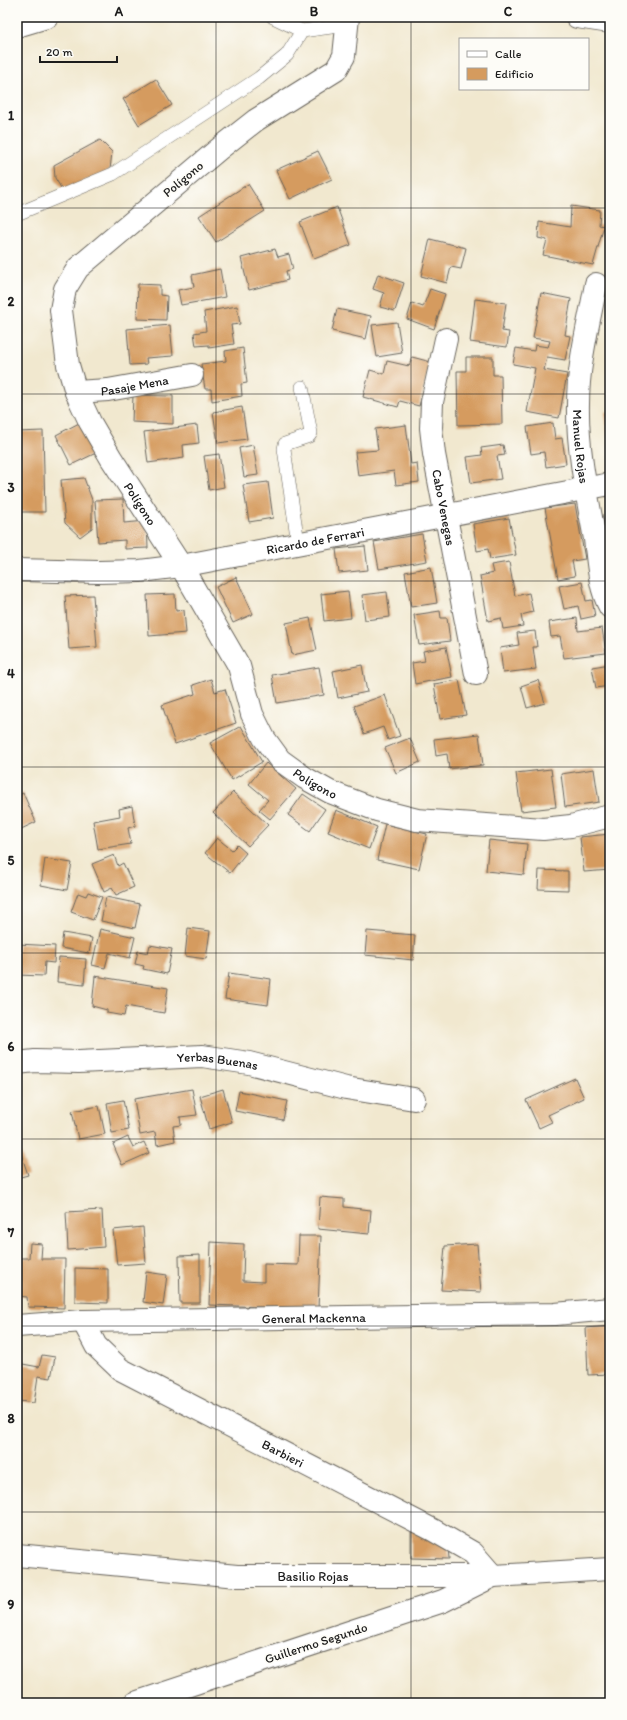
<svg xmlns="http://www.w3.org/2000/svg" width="627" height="1720" font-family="Itim,sans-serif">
<rect width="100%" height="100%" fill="#fdfcf7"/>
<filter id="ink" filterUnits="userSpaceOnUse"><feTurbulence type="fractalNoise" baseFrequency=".025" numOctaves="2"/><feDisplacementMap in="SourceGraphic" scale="8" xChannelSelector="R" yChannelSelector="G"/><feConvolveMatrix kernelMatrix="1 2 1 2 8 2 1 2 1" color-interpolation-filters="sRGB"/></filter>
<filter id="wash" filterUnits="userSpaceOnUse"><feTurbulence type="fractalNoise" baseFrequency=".012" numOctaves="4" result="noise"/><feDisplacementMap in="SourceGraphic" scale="16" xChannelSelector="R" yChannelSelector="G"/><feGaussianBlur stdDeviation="0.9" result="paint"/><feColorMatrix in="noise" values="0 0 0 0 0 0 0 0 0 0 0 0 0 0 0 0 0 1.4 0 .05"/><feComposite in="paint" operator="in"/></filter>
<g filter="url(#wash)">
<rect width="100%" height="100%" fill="#f1e8cf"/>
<g id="blocks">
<!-- building -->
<path fill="#d59b5e" d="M156,79L172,105L139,125L123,99Z
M100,140L112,152L110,170L63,191L55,178L54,165Z
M318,151L332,179L290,199L276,170Z
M248,184L265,211L216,242L199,216Z
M571,206L600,210L599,225L604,226L593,265L543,255L547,240L538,238L539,222L570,227Z
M337,207L351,245L314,259L300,222Z
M430,239L466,248L461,269L451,267L447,283L421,276Z
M275,249L278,257L289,254L293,269L286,271L288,280L249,290L241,258Z
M220,269L225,297L181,305L178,290L194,287L192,275Z
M378,274L404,283L395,311L380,307L384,293L373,289Z
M138,284L160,285V295L167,296L166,320L137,319Z
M430,289L445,294L434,329L407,319L412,303L423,307Z
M541,293L571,299L565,335L570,336L565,360L547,357L544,370L567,374L559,418L527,412L535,368L513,364L516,348L534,351L535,345L548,347L550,341L533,338Z
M475,299L506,303L502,331L509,332L507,347L470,342Z
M237,306L240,324L231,325L234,344L209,348V345L196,346L194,333L206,331L204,312Z
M337,309L371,316L366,339L332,331Z
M397,322L402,353L377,357L372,325Z
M170,325L173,356L146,358L147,364L130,365L127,329Z
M243,348L247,383L241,384L242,396L212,401L211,389H205L201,364L226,361L225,351Z
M412,357L431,362L419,406L400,401L398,407L363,397L370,370L384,374L387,361L409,366Z
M466,357H493V375H501L502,424L458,425L457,371H466Z
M133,395L173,396V424L132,422Z
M242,407L247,439L218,443L213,412Z
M610,411V449H609L605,412Z
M83,421L98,452L71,465L56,435Z
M553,423L555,439L562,438L566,464L546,467L544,452L531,454L527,427Z
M197,425L199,443L183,445L184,458L148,463L144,432Z
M406,425L411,464L417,463L419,482L396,485L394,471L358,476L355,452L378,450L375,429Z
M43,431L45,512H17V478H19L17,432Z
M253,445L258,475L244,477L239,448Z
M503,445L505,455L497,456L501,479L471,483L467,457L482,455L481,448Z
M219,454L224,487L209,490L204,456Z
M84,478L92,500V528L80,537L65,523L61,480Z
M268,482L273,518L249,522L243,485Z
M123,499L124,523L147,521L148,548L125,549V540L98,542L95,500Z
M575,504L585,559L572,561L575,576L558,579L545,508Z
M509,518L516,555L490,559L488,549L477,551L473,524Z
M422,534L427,561L379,569L374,542Z
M365,546L368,570L339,573L336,549Z
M509,562L515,596L529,593L533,612L521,615L523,626L503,629L501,618L488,621L480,576L493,573L491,565Z
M431,567L437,603L411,607L405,572Z
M236,577L253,614L233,623L216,587Z
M582,582L586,601L592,600L595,616L581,619L578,606L564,609L559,586Z
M348,591L351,618L324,621L321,594Z
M387,592L390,617L365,620L362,595Z
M175,594L176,611L184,610L186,633L149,636L147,595Z
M93,595L97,647L69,649L65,596Z
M440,611L441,618H447L450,641L419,645L414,615Z
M310,618L317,650L292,655L286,623Z
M577,618L578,631L602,628L606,653L564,658L560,636L551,637L549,622Z
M535,631L537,647H533L536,669L503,673L500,648L519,645L517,633Z
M446,647L452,677L415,684L412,663L425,661L423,651Z
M610,664V686L596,688L592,667Z
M362,665L367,692L338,698L333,671Z
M319,667L324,695L277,703L272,675Z
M211,679L215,692L225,689L236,723L175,744L162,705L195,694L193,685Z
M459,680L466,715L440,719L434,684Z
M538,680L545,703L527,708L521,686Z
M385,695L400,736L388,740L383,727L364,734L354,706Z
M241,726L262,762L232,780L210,743Z
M479,734L483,765L449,769L447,754L436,756L434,739Z
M410,738L420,762L396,773L385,748Z
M266,763L296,789L270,819L259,810L268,800L249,784Z
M551,769L556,807L521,811L516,773Z
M594,769L599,802L565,807L561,774Z
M233,792L268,825L248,846L213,813Z
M23,793L36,822L17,831V796Z
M303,794L325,809L310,831L288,815Z
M132,806L135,826L128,828L131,844L98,849L93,821L120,816L119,809Z
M336,810L377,827L369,849L328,832Z
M385,824L427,834L419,869L377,860Z
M610,834V870L584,872L580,837Z
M217,838L232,850L237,845L246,853L230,873L205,853Z
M489,840L527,844L524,875L486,871Z
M114,855L118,866L123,863L134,887L116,895L112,888L104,892L92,864Z
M45,859L72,863L67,890L41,885Z
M539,870L568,871V890L538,889Z
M88,892L102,897L93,920L71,912L78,893L86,896Z
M106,897L140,904L135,928L101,921Z
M188,928L210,931L206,959L185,956Z
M100,929L135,937L130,958L109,953L105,968L92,965Z
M367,931L415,935L413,960L365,955Z
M63,933L92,938L89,953L61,948Z
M18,944L55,946L54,963L45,962L44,976L17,975Z
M150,945L172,949L167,974L143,969L144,966L135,964L138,951L148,953Z
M59,957L86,959L84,985L57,982Z
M229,973L271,979L268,1005L225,999Z
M95,976L168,988L164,1013L126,1006L124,1016L107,1013V1010L92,1006Z
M575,1078L584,1098L548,1115L552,1122L539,1128L526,1100Z
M192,1089L197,1115L180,1117L181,1125L173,1126L175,1141L157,1145L155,1132L140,1135L134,1099Z
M223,1089L232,1122L209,1129L200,1096Z
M239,1091L287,1101L283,1120L235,1111Z
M123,1100L129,1130L112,1133L107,1103Z
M99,1106L105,1134L78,1139L72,1111Z
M128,1137L133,1147L144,1142L149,1153L122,1165L113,1144Z
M17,1141L28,1175L17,1178Z
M320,1197L344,1199V1207L371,1210L369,1234L318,1229Z
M102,1210L104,1247L68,1250L66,1212Z
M143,1227L146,1263L117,1265L113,1230Z
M299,1236H321L318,1309L209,1305L211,1242L244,1244L243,1281L264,1282V1264L298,1265Z
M30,1243L42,1244L41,1259H65L64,1308L28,1307L27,1297L17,1296V1258H29Z
M477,1244L481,1292L441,1290L445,1246Z
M200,1255V1303H180L179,1256Z
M75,1268L108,1269V1303L75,1302Z
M146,1272L167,1275L163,1305L143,1302Z
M610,1326V1374L588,1375L586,1328Z
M42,1355L55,1357L51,1378L38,1376L34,1403L19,1401L21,1387H17V1363L39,1367Z
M411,1528L448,1545L449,1559L411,1558Z"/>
</g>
</g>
<g filter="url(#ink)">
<use href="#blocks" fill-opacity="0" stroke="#67635b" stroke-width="1"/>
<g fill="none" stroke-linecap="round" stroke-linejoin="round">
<!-- lane casing -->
<g stroke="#67635b" stroke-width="14">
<path id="lane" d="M302,31L346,25
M17,214L113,174L259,78L287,55L302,31L273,17
M298,543L284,449L285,444L309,436L311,433L302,387"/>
</g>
<!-- street casing -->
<g stroke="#67635b" stroke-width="24">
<g id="street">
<path id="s1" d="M348,17L344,56L336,70L256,120L219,149L78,268L65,289L61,310L68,365L76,392L90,422L111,458L181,566L239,666L252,714L264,738L280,760L305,778L330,792L377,810L417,820L543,829L571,826L610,816"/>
<path id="s2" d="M596,284C589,323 578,363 578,404C577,449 587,495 595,539C598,561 599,588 610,607"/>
<path id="s3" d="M446,339L432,402L431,428L434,454L476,674"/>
<path id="s4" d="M76,392L108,390L192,375"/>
<path id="s5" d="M17,570L98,572L140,571L181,566L610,484"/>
<path id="s6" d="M17,1063L35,1061L79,1062L202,1056L249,1063L346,1088L414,1099"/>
<path id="s7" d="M83,1321L96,1346L120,1369L433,1530L473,1553L493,1576L443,1601L135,1703"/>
<path id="s8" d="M17,1555L237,1576H493L610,1569"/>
</g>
</g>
<!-- secondary casing -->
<g stroke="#67635b" stroke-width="24">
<g id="secondary">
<path d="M577,17L610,22"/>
<path d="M17,26L47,17"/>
<path id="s9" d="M17,1326L83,1321L555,1314L610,1309"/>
</g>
</g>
<!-- lane -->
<use href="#lane" stroke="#fff" stroke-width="13"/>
<!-- street -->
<use href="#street" stroke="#fff" stroke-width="22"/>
<!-- secondary -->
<use href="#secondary" stroke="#fff" stroke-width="22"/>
</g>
</g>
<!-- grid -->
<path fill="none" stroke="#1c1c1c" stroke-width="1" stroke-opacity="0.55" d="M216,17V1703M411,17V1703M17,208H610M17,394H610M17,581H610M17,767H610M17,953H610M17,1139H610M17,1326H610M17,1512H610"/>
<g text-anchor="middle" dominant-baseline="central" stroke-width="3.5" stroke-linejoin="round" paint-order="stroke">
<!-- street labels -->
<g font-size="13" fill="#1c1c1c" stroke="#fdfcf7">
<text transform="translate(183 179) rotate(-40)">Polígono</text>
<text stroke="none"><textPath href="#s4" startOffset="59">Pasaje Mena</textPath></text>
<text stroke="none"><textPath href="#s2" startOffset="164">Manuel Rojas</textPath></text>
<text stroke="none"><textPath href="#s1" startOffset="640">Polígono</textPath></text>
<text stroke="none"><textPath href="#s3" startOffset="171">Cabo Venegas</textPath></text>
<text stroke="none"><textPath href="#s5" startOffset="301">Ricardo de Ferrari</textPath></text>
<text stroke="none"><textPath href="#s1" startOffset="976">Polígono</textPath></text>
<text stroke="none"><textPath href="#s6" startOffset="201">Yerbas Buenas</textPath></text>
<text stroke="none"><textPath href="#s9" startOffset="297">General Mackenna</textPath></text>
<text stroke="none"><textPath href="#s7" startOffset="245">Barbieri</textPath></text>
<text stroke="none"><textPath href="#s8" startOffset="297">Basilio Rojas</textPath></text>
<text transform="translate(316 1643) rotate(-18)">Guillermo Segundo</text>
</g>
</g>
<!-- margin -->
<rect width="627" height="1720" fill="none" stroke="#fdfcf7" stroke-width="44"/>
<!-- legend -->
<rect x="459" y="38" width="130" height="52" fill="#fdfcf7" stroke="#a3a29f"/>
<rect x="467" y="51" width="20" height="6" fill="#ffffff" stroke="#a3a29f"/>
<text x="495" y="58" font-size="12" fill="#1c1c1c">Calle</text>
<rect x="467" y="68" width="20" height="12" fill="#d59b5e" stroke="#a3a29f"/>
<text x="495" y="78" font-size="12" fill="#1c1c1c">Edificio</text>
<!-- scale -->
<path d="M40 56v6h77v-6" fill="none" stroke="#1c1c1c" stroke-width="2"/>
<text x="46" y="56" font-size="12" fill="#1c1c1c" stroke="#fdfcf7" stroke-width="3" paint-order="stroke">20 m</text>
<rect x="22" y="22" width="583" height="1676" fill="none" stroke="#1c1c1c" stroke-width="1.5"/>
<g font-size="13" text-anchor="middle" font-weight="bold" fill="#1c1c1c">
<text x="119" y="16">A</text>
<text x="314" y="16">B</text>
<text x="508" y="16">C</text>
<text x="11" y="120">1</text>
<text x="11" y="306">2</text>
<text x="11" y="492">3</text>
<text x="11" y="678">4</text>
<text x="11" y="865">5</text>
<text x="11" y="1051">6</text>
<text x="11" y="1237">7</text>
<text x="11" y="1423">8</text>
<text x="11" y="1609">9</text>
</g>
</svg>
